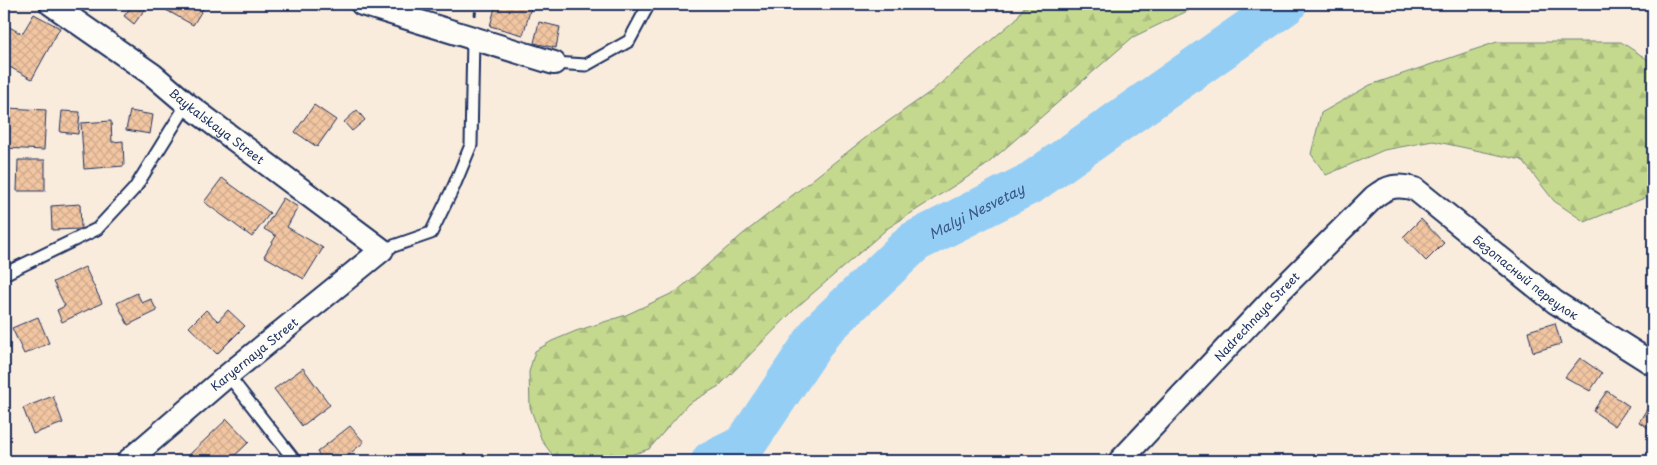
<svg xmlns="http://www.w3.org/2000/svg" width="1657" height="465" font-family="'Playpen Sans',sans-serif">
<defs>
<pattern id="forest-firs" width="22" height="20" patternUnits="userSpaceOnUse" patternTransform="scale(1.25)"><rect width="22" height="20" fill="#c5d98e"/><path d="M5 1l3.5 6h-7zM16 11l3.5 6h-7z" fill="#a9bb7d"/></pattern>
<pattern id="building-cross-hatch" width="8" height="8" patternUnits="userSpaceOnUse" patternTransform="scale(1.25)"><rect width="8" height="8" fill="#f2c6a1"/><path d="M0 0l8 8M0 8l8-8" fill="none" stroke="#cfaa8d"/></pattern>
</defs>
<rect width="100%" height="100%" fill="#faecdd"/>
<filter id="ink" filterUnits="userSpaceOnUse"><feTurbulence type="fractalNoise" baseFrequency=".02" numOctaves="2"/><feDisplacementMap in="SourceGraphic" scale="10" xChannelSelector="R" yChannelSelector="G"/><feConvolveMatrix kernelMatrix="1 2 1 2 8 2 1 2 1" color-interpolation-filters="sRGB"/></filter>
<g filter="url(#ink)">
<!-- forest -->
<path fill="url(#forest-firs)" stroke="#708476" d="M1026,4H1202L1133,37L985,166L888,228L797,307L719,386L688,404L649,449L612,461H557L542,441L530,407L529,372L535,351L552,341L576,331L626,315L677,291L743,234L873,132L933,90L1016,19Z
M1497,42H1621L1653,63V199L1647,197L1585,222L1554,201L1522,160L1433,141L1384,150L1326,175L1311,154L1321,113L1370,85Z"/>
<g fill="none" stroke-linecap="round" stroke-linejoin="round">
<!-- river -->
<path stroke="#95cef5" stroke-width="42" id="s1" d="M712,461L744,446L822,330L914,242L1031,183L1286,4"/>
</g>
<!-- building -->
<path fill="url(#building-cross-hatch)" stroke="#1b2f5e" d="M133,4L148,5L134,24L124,16Z
M170,4H206L193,25L166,10Z
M496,4H532L523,35L490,26Z
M34,14L60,28L32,79L4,64V24L22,34Z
M539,22L560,27L556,48L534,43Z
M314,105L336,120L317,147L295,132Z
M6,108L46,110L44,150L4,148Z
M357,110L365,120L352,131L344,122Z
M62,111L80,112L78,134L60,132Z
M130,111L153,115L150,134L126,130Z
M111,121L112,142L123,141L124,166L84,169L81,123Z
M18,160H45V191H17Z
M222,178L270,213L252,237L204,202Z
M4,198L8,199L4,217Z
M283,198L298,207L287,227L323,248L304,279L264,256L276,236L264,229Z
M80,204L81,229L52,230L51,206Z
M1421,219L1444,243L1426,261L1403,237Z
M85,267L102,303L62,322L57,310L65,306L53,282Z
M137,293L142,303L151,299L157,311L128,325L117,303Z
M1653,305V321L1646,316Z
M206,310L218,321L228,310L245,326L217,354L189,327Z
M38,317L49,343L24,354L12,328Z
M1555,323L1561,344L1533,352L1528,331Z
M1580,358L1602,373L1590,391L1565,377Z
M303,368L330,405L302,426L274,389Z
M1607,391L1629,406L1615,426L1593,411Z
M53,396L63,423L33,434L23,408Z
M1653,399V431L1639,422Z
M227,419L249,442L229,461H194L189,455Z
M350,426L364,442L341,461H324L317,452Z"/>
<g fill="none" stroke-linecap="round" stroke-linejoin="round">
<!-- lane casing -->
<g stroke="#1b2f5e" stroke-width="15">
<path id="lane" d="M554,63L586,65L629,41L649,4
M382,250L431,233L454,186L471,145L473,38
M4,274L97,229L135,188L187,104
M228,375L295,461"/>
</g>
<!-- street casing -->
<g stroke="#1b2f5e" stroke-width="26">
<g id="street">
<path id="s2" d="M51,4L153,75L187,104L382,250L228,375L128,461"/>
<path d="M362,4L554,63"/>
<path id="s3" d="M1120,461L1280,291L1374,197C1388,186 1397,184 1415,189L1555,302L1653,364"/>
</g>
</g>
<!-- path -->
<path stroke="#1b2f5e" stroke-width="3" stroke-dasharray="5 4" stroke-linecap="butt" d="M475,16L476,4"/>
<!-- lane -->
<use href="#lane" stroke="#fdfcf7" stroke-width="11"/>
<!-- street -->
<use href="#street" stroke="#fdfcf7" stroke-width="22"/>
</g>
</g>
<g text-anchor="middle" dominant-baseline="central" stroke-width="4.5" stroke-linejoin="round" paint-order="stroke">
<!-- street labels -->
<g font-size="12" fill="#1b2f5e" stroke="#fdfcf7">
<text stroke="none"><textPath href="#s2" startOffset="206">Baykalskaya Street</textPath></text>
<text stroke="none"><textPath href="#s3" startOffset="552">Безопасный переулок</textPath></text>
<text stroke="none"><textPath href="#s3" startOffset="199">Nadrechnaya Street</textPath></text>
<text transform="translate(254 354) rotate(-39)">Karyernaya Street</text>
</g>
<!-- water labels -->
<g font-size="14" font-style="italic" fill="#3a5784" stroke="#fdfcf7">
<text stroke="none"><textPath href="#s1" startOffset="372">Malyi Nesvetay</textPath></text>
</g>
</g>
<!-- margin -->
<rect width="1657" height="465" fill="none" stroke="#fdfcf7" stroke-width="20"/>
<rect x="10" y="10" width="1637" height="445" fill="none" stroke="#1b2f5e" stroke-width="2" filter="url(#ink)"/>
</svg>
